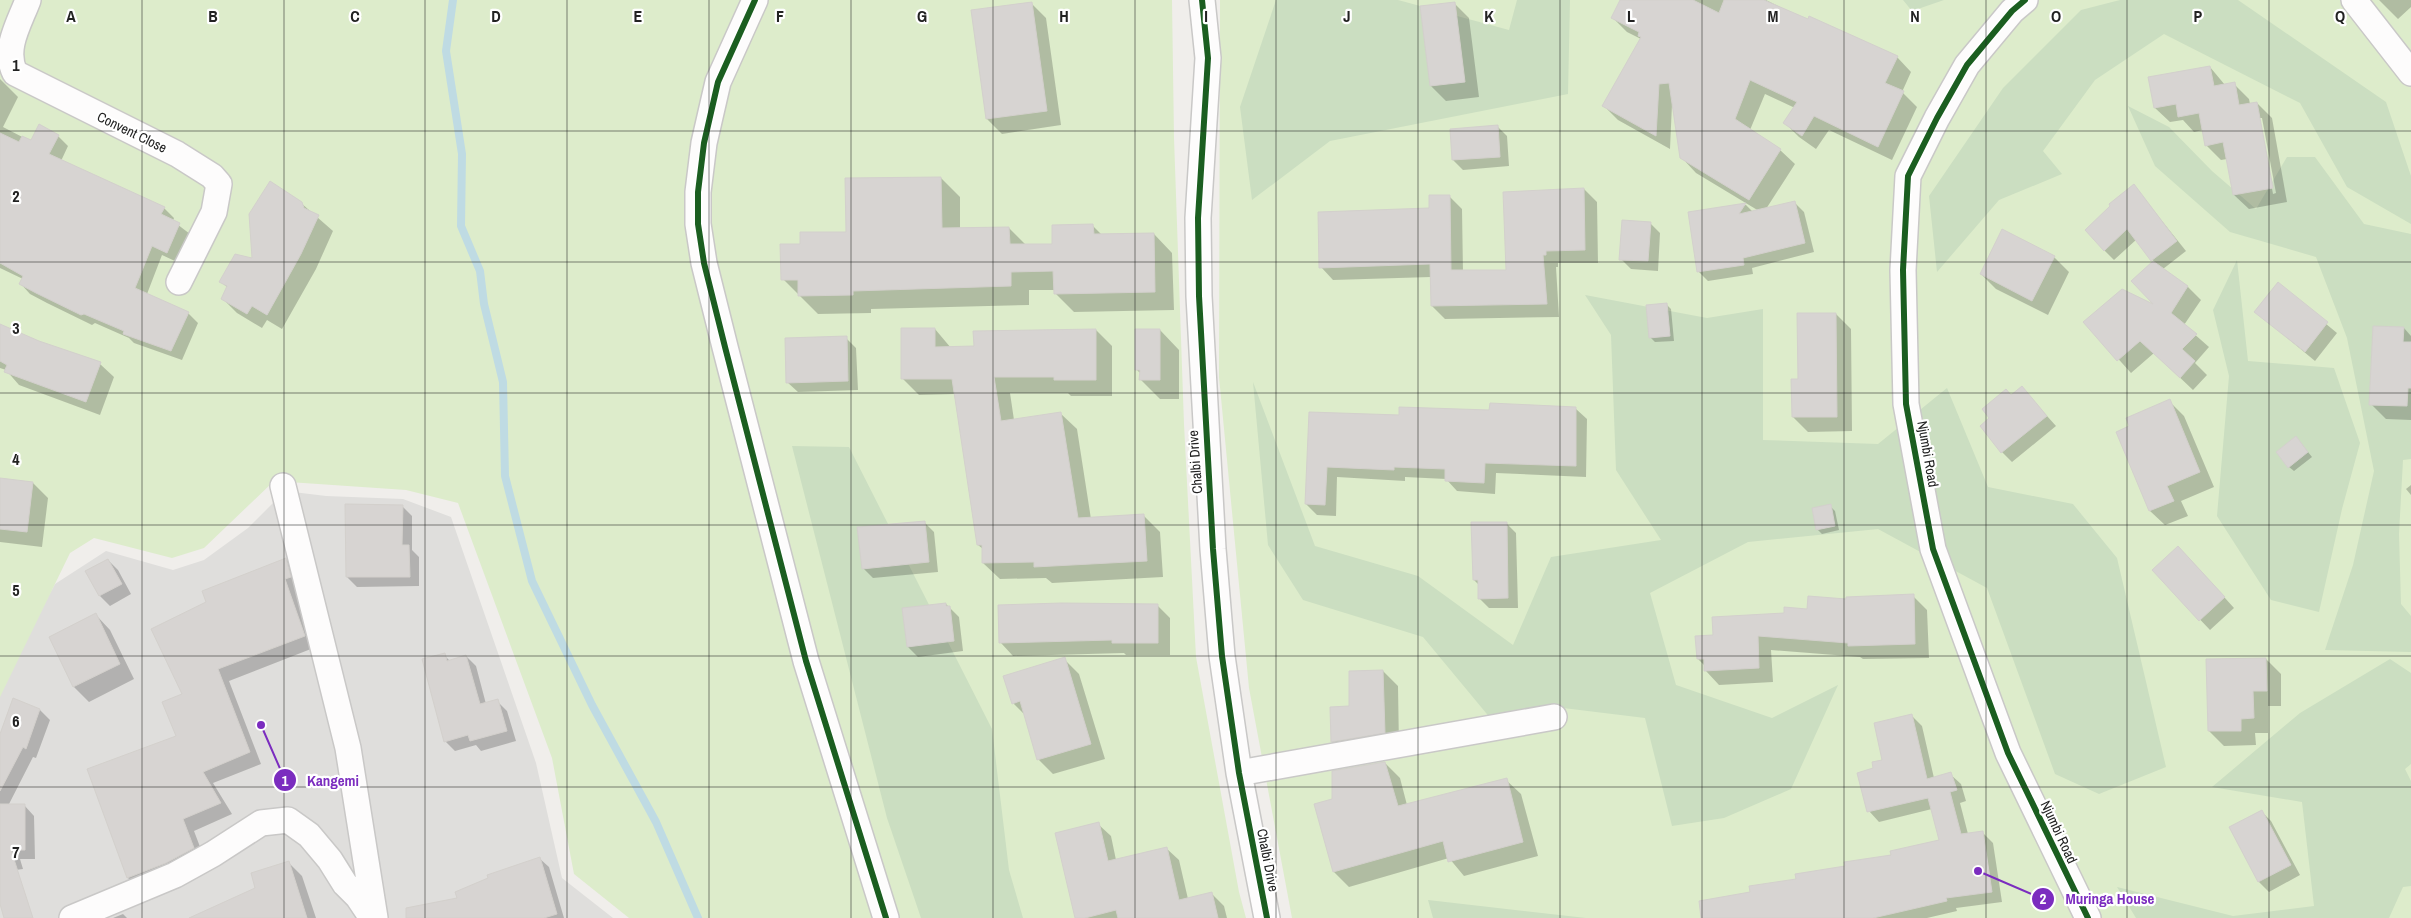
<svg xmlns="http://www.w3.org/2000/svg" width="2411" height="918" font-family="'Archivo Narrow',sans-serif">
<rect width="100%" height="100%" fill="#f0eeeb"/>
<!-- residential -->
<path fill="#dfdedc" d="M285,491L326,496L403,499L451,517L536,763L562,878L613,918H0V687L55,584L106,551L173,570L204,560L248,528Z"/>
<!-- grass -->
<path fill="#ddeccb" d="M0,0H1172L1174,138L1184,424L1196,657L1239,892L1246,918H629L574,874L552,758L458,503L406,490L274,481L204,548L172,558L94,538L70,553L0,697Z
M1220,0H2411V918H1292L1249,688L1219,377Z"/>
<!-- forest -->
<path fill="#cbdec1" d="M1276,0H1398L1509,30L1517,0H1570L1568,94L1330,141L1252,200L1240,107Z
M1903,0H1944L1912,11Z
M2120,0H2238L2386,102L2411,176V224L2347,187L2300,103L2164,34L2095,80L2043,151L2062,174L1999,200L1937,272L1929,196L2003,88L2081,10Z
M2128,106L2169,127L2212,171L2256,209L2287,157H2315L2364,224L2411,234V459L2403,460L2399,534L2401,604L2411,616V652L2325,650L2353,565L2374,471L2347,338L2316,257L2230,232L2155,166Z
M2237,260L2248,361L2334,368L2360,443L2342,509L2319,612L2271,600L2217,516L2229,376L2213,310Z
M1585,295L1707,318L1763,309V440L1878,444L1947,388L1988,487L2073,504L2117,558L2166,767L2099,794L2055,774L1987,588L1878,529L1748,542L1650,593L1676,685L1772,718L1838,685L1791,789L1724,818L1672,826L1645,718L1555,707L1491,719L1423,637L1303,600L1268,545L1253,382L1315,546L1418,576L1513,645L1551,557L1661,540L1616,470L1611,335Z
M792,446L849,447L992,729L1009,870L1023,918H921L887,818Z
M2390,659L2411,673V764L2405,769L2411,781V886L2403,887L2389,918H2136L2117,887L2233,916L2314,906L2302,802L2212,787L2300,713Z
M1428,900L1586,918H1433Z"/>
<!-- shadow -->
<path fill="#0003" fill-rule="evenodd" d="M1621,0H1766L1808,21L1897,57L1911,72L1902,92L1917,107L1892,160L1829,130L1816,149L1799,137L1785,123L1795,108L1765,94L1750,130L1780,150L1795,164L1766,209L1794,202L1804,212L1814,252L1752,268L1753,274L1708,281L1698,271L1690,213L1746,205L1753,212L1759,211L1696,173L1682,158L1672,104L1670,149L1618,120L1604,106L1641,39L1627,32L1612,17Z
M2379,0H2411V7L2398,19Z
M1031,3L1046,18L1061,125L1002,134L987,119Z
M1454,3L1469,18L1479,97L1446,101L1431,86Z
M2210,67L2225,85L2234,84L2249,99L2250,104L2257,103L2272,118L2287,202L2249,209L2234,195L2227,159L2221,160L2206,145L2203,130L2194,132L2183,120L2170,122L2155,108ZM2259,118H2262L2276,193L2273,194Z
M0,79L18,97L3,127L32,142L58,136L68,146L61,161L164,208L174,218L173,221L190,234L177,262L162,255L147,294L188,313L198,323L182,360L134,343L129,338L95,323L92,325L47,303L30,294L20,283L23,279L0,268Z
M1497,126L1507,136L1509,166L1463,170L1453,160Z
M941,178L960,197V229L1009,228L1026,245H1053L1093,226L1102,235L1154,234L1172,253L1174,310L1074,312L1055,293V290H1029V305L871,309V313L818,314L783,279L802,245L847,233Z
M2134,186L2186,251L2163,269L2188,287L2201,300L2184,325L2209,347L2195,363L2207,375L2193,390L2154,353L2131,373L2085,322L2158,308L2133,281L2154,262L2137,239L2114,260L2104,250Z
M1584,189L1597,202L1598,263H1558V267H1556L1559,317L1445,319L1432,306L1431,277L1333,280L1321,267L1430,209L1449,196L1462,209L1463,272L1507,271Z
M301,203L333,231L316,269L282,329L267,320L262,328L237,313L222,298L228,288L221,282L253,260Z
M1650,223L1660,233L1658,271L1631,269L1621,259Z
M2054,257L2069,272L2048,315L1996,289L1981,274Z
M2278,284L2337,333L2315,361L2256,312Z
M1666,304L1671,309L1674,341L1655,342L1650,337Z
M1836,314L1851,329L1852,431L1808,432L1793,417L1799,380Z
M0,325L38,342L100,364L114,377L100,415L19,385L6,370L0,368Z
M2404,328L2411,336V420L2386,419L2371,404Z
M935,329L951,348H975L1096,330L1112,346V396H1071L1068,393H1010L1014,420L1060,413L1077,429L1091,519L1144,516L1160,532L1163,577L1052,583L1046,578L1000,579L983,563V549L978,545L955,394L919,395L902,378Z
M1160,330L1179,350V399H1160L1141,380V374L1137,370Z
M846,338L856,348L858,390L798,392L787,382Z
M2022,388L2056,426L2012,462L2002,452L2012,396Z
M2169,401L2184,416L2214,487L2181,501L2188,516L2165,525L2150,511L2117,432L2131,426Z
M1576,409L1587,419L1586,477L1496,473L1495,494L1457,491L1446,479L1405,477V481L1337,477L1336,516L1317,515L1306,504L1310,413L1400,416Z
M2300,442L2312,457L2294,471L2289,467Z
M0,479L33,483L48,498L42,547L0,542Z
M2411,485V495L2406,489Z
M402,506L412,516V550L419,557V586L357,587L347,577Z
M1830,506L1835,511L1839,530L1822,534L1817,529Z
M924,522L934,532L938,572L873,578L863,568Z
M1506,523L1516,533L1518,608H1489L1479,598V585L1474,580Z
M2188,557L2234,608L2210,630L2153,570Z
M286,559L297,571L302,589L296,591L316,647L229,681L261,764L213,783L232,814L194,831L205,860L140,889L128,878L88,770L177,737L184,695L207,603Z
M108,560L118,570L131,594L110,606L100,596Z
M1913,596L1927,610L1929,658L1863,659L1860,657L1771,650L1773,682L1719,685L1706,671L1705,666L1698,659L1714,636L1785,614L1847,600Z
M946,604L959,617L963,651L918,657L908,647Z
M1157,605L1170,618V655H1126L1124,653L1013,656L1001,643Z
M96,615L110,630L134,679L89,702L74,687L50,637Z
M444,655L450,661L466,656L476,666L486,704L497,701L507,711L516,741L481,751L476,745L455,751L445,741Z
M1064,659L1079,674L1105,759L1053,774L1038,759L1025,715L1013,703Z
M2266,659L2281,674V706H2268V733H2255L2256,745L2224,746L2209,731Z
M1383,671L1398,686L1399,747L1347,756L1332,742L1351,708Z
M13,700L40,710L50,720L36,758L33,757L8,806L24,805L34,816L35,859H20L23,869L0,872V738Z
M1911,715L1922,726L1934,778L1950,774L1961,784L1966,801L1960,803L1968,834L1982,832L1993,843L2002,902L1956,908L1957,911L1927,918H1703L1752,893L1941,841L1932,809L1879,822L1869,811L1874,769L1883,761Z
M1385,763L1400,778L1407,805L1506,780L1521,794L1538,856L1464,876L1449,858L1349,887L1334,872V800Z
M2261,811L2271,821L2300,875L2269,892L2259,882L2230,828Z
M1098,824L1111,836L1116,860L1166,848L1179,860L1188,899L1211,893L1224,906L1227,918H1077Z
M539,858L549,867L564,918H428L459,899Z
M289,863L302,876L316,918H196L257,889Z
M123,914L127,918H113Z"/>
<g fill="none" stroke-linecap="round" stroke-linejoin="round">
<!-- stream -->
<path stroke="#bfdbe3" stroke-width="8" d="M453,0L446,51L462,154L461,226L480,271L484,304L503,382L505,476L532,581L592,705L656,822L698,918"/>
</g>
<!-- building -->
<path fill="#d7d4d2" stroke="#d3d0cc" d="M1620,0H1693L1719,13L1724,0H1764L1808,19L1809,16L1898,56L1885,83L1904,91L1878,147L1814,116L1802,136L1783,123L1797,102L1750,80L1735,119L1781,149L1749,200L1680,158L1669,83L1659,84L1656,136L1602,106L1641,37L1638,36L1639,32L1611,18Z
M1032,2L1047,111L986,119L971,10Z
M1455,2L1465,82L1430,86L1420,6Z
M2210,66L2214,86L2235,82L2239,105L2257,102L2273,188L2233,195L2223,142L2205,146L2199,113L2178,117L2176,104L2154,108L2148,77Z
M39,124L59,135L49,154L165,207L161,214L180,223L167,253L152,246L135,288L189,312L171,351L123,334L124,331L84,314L81,315L36,293L19,284L23,276L0,263V133L19,142L22,136L31,140Z
M1498,125L1500,157L1452,160L1450,129Z
M941,177L942,228L1009,227L1010,244H1052V225L1093,224L1094,234L1154,233L1155,292L1054,294L1053,271L1011,272V286L853,291V295L798,296V280H781L780,244H800V232H846L845,178Z
M270,181L302,202L304,208L319,215L301,254L267,315L252,306L247,314L221,299L227,286L219,282L235,254L252,258L249,214Z
M2134,184L2177,241L2151,261L2127,229L2104,251L2085,230L2110,206L2109,204Z
M1584,188L1585,250L1546,251V255H1543L1547,304L1431,306L1430,264L1319,268L1318,212L1429,208V195H1450L1451,270H1506L1503,192Z
M1795,201L1805,243L1743,258L1744,265L1697,272L1688,212L1746,203L1739,214Z
M1622,220L1651,222L1648,261L1619,260Z
M2002,229L2055,256L2032,301L1980,274Z
M2153,261L2188,286L2171,313L2197,334L2182,349L2195,361L2180,378L2140,341L2117,361L2083,322L2122,289L2153,304L2131,281Z
M2278,282L2328,322L2305,352L2254,312Z
M1667,303L1670,336L1649,338L1646,305Z
M1797,313H1836L1837,417H1792L1791,379H1798Z
M0,324L39,341L101,362L86,402L4,372L7,365L0,361Z
M2373,326L2404,327L2403,342H2411V388H2408L2407,406L2369,405Z
M901,328H935V347L974,346L973,331L1096,329V380H1054V377H994L1001,421L1061,412L1078,518L1144,514L1147,561L1034,567V562L982,563V545H977L952,379H901Z
M1135,329H1160V380H1139L1140,370H1135Z
M847,336L848,381L786,383L785,338Z
M2022,386L2047,416L2001,453L1980,426L1989,418L1982,409L2006,389L2011,395Z
M2170,399L2200,472L2167,486L2174,501L2149,511L2116,432L2129,426L2126,418Z
M1490,403L1576,407V466L1485,463L1484,483L1445,481V469L1394,467V470L1327,467L1325,505L1305,504L1309,412L1399,415V407L1489,410Z
M2296,436L2308,452L2288,468L2276,452Z
M0,478L33,482L27,532L0,529Z
M345,504L403,505L402,545H409L410,577H346Z
M1831,504L1835,526L1816,530L1812,508Z
M925,521L929,562L862,569L857,527Z
M1471,522H1507L1508,598L1478,599V580H1473Z
M2178,546L2225,597L2199,621L2152,570Z
M286,558L291,577L285,579L305,636L218,669L250,752L203,772L221,803L183,819L194,848L166,863L127,878L87,769L176,736L162,702L182,694L151,629L206,602L202,591Z
M108,559L122,584L99,596L85,571Z
M1914,594L1915,644L1848,646V643L1758,636L1759,668L1704,671V659H1697L1695,636L1713,635L1712,617L1784,613V607L1807,609L1808,596L1846,599V597Z
M946,603V606H950L954,641L907,647L902,608Z
M1061,603L1158,604V643H1112V640L999,643L998,605Z
M96,613L120,664L73,687L49,637Z
M445,653L447,661L466,655L480,704L498,699L507,731L470,741L468,735L444,742L422,659Z
M1065,657L1091,744L1037,760L1020,701L1012,704L1003,676Z
M2266,658L2267,691H2253L2254,718L2241,719V731H2208L2206,659Z
M1383,670L1385,733L1331,742L1330,707L1349,706V671Z
M13,698L40,709L26,749L23,747L0,791V734Z
M1912,714L1927,779L1951,772L1957,790L1950,792L1961,834L1983,831L1992,892L1946,898L1947,901L1873,918H1701L1699,901L1750,892L1749,886L1796,879L1795,874L1845,866L1844,862L1891,855L1890,851L1939,840L1928,798L1867,812L1857,773L1873,768L1872,762L1882,760L1874,723Z
M1385,762L1398,806L1507,778L1523,842L1448,862L1443,841L1333,872L1314,804L1332,799V771Z
M0,804H25V850H11L33,918H4L0,904Z
M2262,810L2291,865L2258,882L2229,827Z
M1099,822L1108,861L1167,847L1179,900L1212,892L1218,918H1118L1116,910L1085,918H1075L1055,833Z
M540,857L557,914L544,918H406V908L457,898L455,892L488,878L487,875Z
M289,861L307,918H189L255,888L251,873Z"/>
<g fill="none" stroke-linecap="round" stroke-linejoin="round">
<!-- street casing -->
<g stroke="#c9c8c7" stroke-width="28">
<path id="street" d="M28,0C19,24 3,49 15,73L177,154L212,176L219,184L214,212L179,282
M755,0L718,82L704,143L698,192V224L704,263L725,347L806,661L886,918
M1202,0L1208,58L1198,218L1199,296L1213,549L1222,656L1239,773L1267,918
M2025,0L2012,11L1967,65L1937,118L1908,176L1903,270L1906,404L1933,549L2008,753L2088,918
M2354,0L2411,73
M283,486L348,748L375,918
M1239,773L1554,717
M72,918L175,875L213,854L261,823L288,820L309,835L330,860L345,884L358,897L372,918"/>
</g>
<!-- street -->
<use href="#street" stroke="#fdfcfc" stroke-width="25"/>
<!-- cycleway casing -->
<g stroke="#fff" stroke-width="9">
<path id="cycleway" d="M755,0L718,82L704,143L698,192V224L704,263L725,347L806,661L886,918
M1202,0L1208,58L1198,218L1199,296L1213,549L1222,656L1239,773L1267,918
M2025,0L2012,11L1967,65L1937,118L1908,176L1903,270L1906,404L1933,549L2008,753L2088,918"/>
</g>
<!-- cycleway -->
<use href="#cycleway" stroke="#1b5e20" stroke-width="6"/>
</g>
<!-- grid -->
<path fill="none" stroke="#222" stroke-width="1" stroke-opacity="0.55" d="M142,0V918M284,0V918M425,0V918M567,0V918M709,0V918M851,0V918M993,0V918M1135,0V918M1276,0V918M1418,0V918M1560,0V918M1702,0V918M1844,0V918M1986,0V918M2127,0V918M2269,0V918M0,131H2411M0,262H2411M0,393H2411M0,525H2411M0,656H2411M0,787H2411"/>
<g text-anchor="middle" dominant-baseline="central" stroke-width="4.5" stroke-linejoin="round" paint-order="stroke">
<!-- street labels -->
<g font-size="14" fill="#222" stroke="#fff">
<text transform="translate(132 132) rotate(26)">Convent Close</text>
<text transform="translate(1928 454) rotate(80)">Njumbi Road</text>
<text transform="translate(1195 462) rotate(-94)">Chalbi Drive</text>
<text transform="translate(2059 832) rotate(65)">Njumbi Road</text>
<text transform="translate(1268 860) rotate(79)">Chalbi Drive</text>
</g>
</g>
<g font-size="16" text-anchor="middle" font-weight="bold" fill="#222" stroke="#fff" stroke-width="4.5" stroke-linejoin="round" paint-order="stroke">
<text x="71" y="22">A</text>
<text x="213" y="22">B</text>
<text x="355" y="22">C</text>
<text x="496" y="22">D</text>
<text x="638" y="22">E</text>
<text x="780" y="22">F</text>
<text x="922" y="22">G</text>
<text x="1064" y="22">H</text>
<text x="1206" y="22">I</text>
<text x="1347" y="22">J</text>
<text x="1489" y="22">K</text>
<text x="1631" y="22">L</text>
<text x="1773" y="22">M</text>
<text x="1915" y="22">N</text>
<text x="2056" y="22">O</text>
<text x="2198" y="22">P</text>
<text x="2340" y="22">Q</text>
<text x="16" y="71">1</text>
<text x="16" y="202">2</text>
<text x="16" y="334">3</text>
<text x="16" y="465">4</text>
<text x="16" y="596">5</text>
<text x="16" y="727">6</text>
<text x="16" y="858">7</text>
</g>
<!-- callouts -->
<path fill="none" stroke="#7b2cbf" stroke-width="2" d="M261 725L285 780M1978 871L2043 899"/>
<g fill="#7b2cbf" stroke="#fff" stroke-width="2">
<circle cx="261" cy="725" r="5"/>
<circle cx="1978" cy="871" r="5"/>
<circle cx="285" cy="780" r="12"/>
<circle cx="2043" cy="899" r="12"/>
</g>
<g font-size="15" text-anchor="middle" font-weight="bold" fill="#fff">
<text x="285" y="786">1</text>
<text x="2043" y="904">2</text>
</g>
<g font-size="15" text-anchor="middle" font-weight="bold" fill="#7b2cbf" stroke="#fff" stroke-width="4.5" stroke-linejoin="round" paint-order="stroke">
<text x="333" y="786">Kangemi</text>
<text x="2110" y="904">Muringa House</text>
</g>
</svg>
